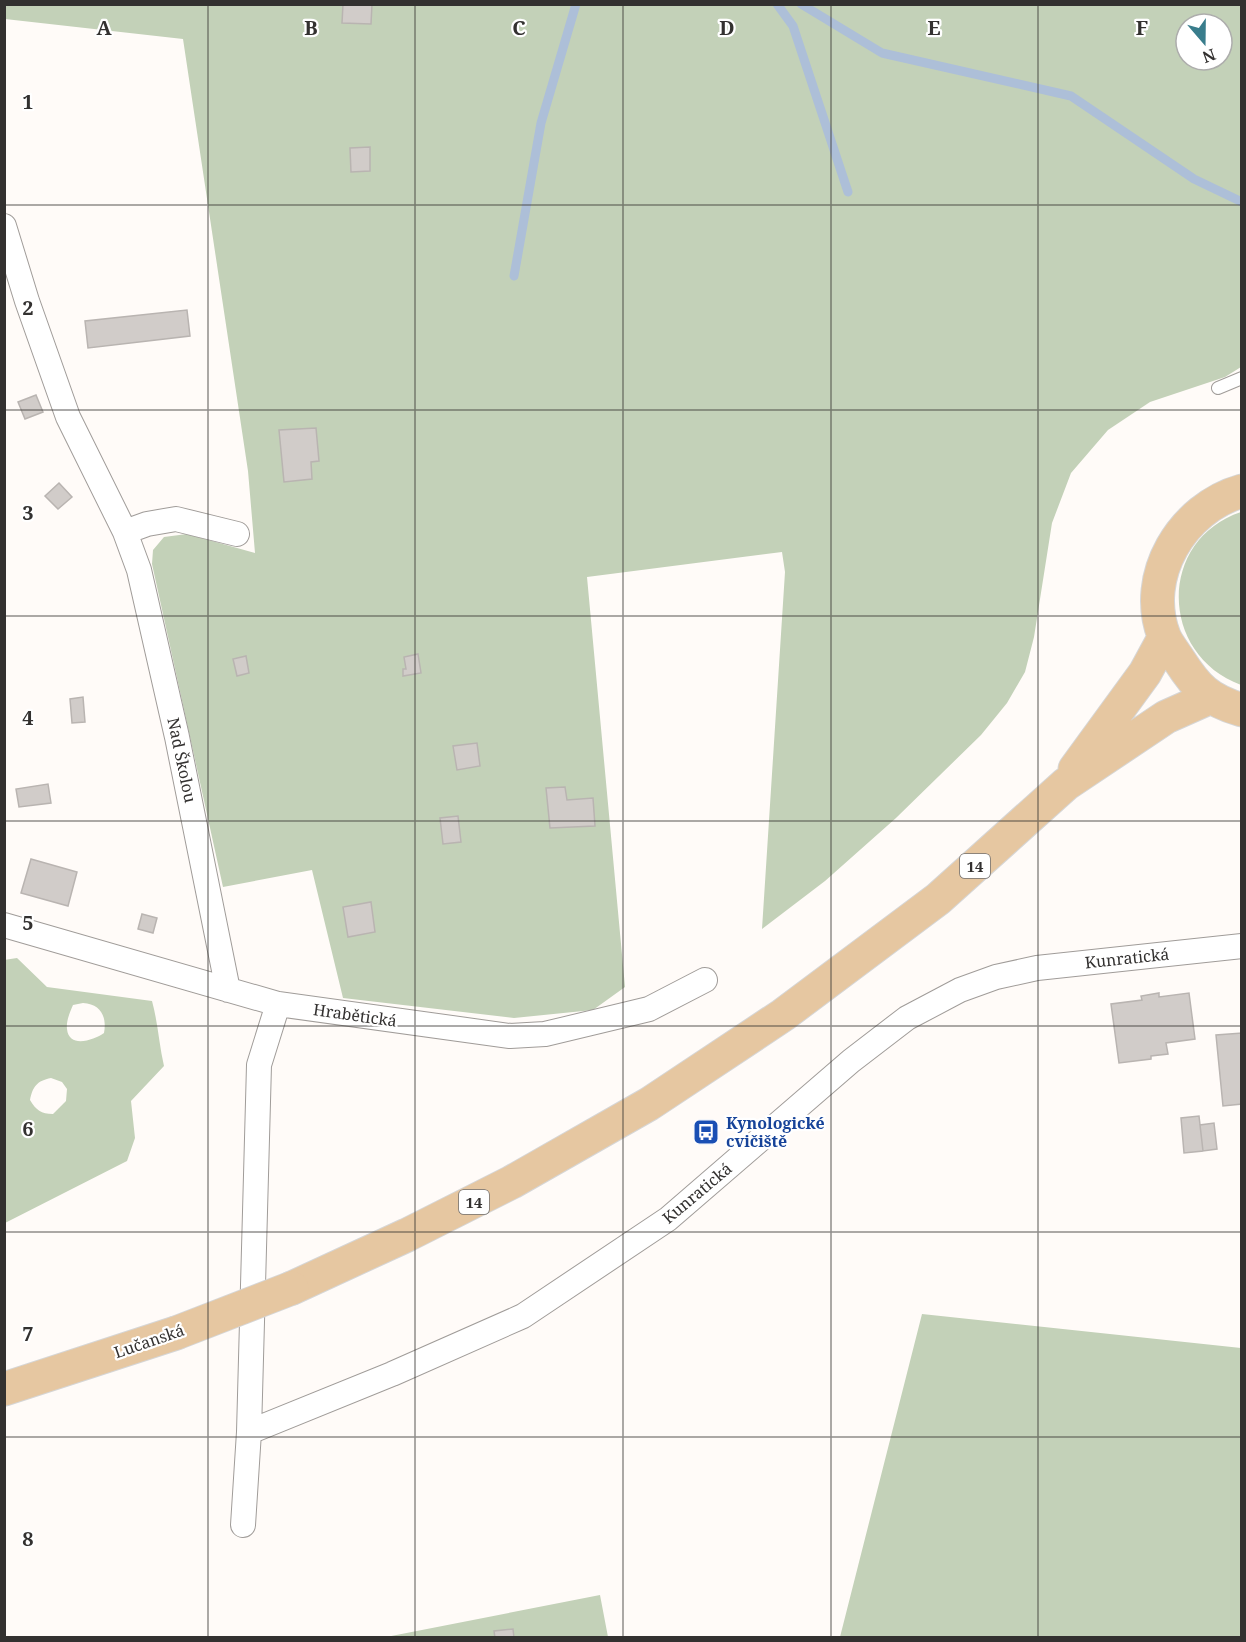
<svg xmlns="http://www.w3.org/2000/svg" width="1246" height="1642" font-family="'Noto Serif',serif">
<rect width="100%" height="100%" fill="#fffbf8"/>
<!-- green -->
<path fill="#c3d1b8" fill-rule="evenodd" d="M5,4L1241,5V367L1225,377L1150,402L1108,430L1071,473L1052,523L1034,637L1025,672L1007,703L981,735L896,818L825,881L762,929L785,572L782,552L587,577L625,987L593,1010L514,1018L343,998L312,870L223,887L152,564L153,550L164,537L187,534L255,553L248,471L183,39L5,19ZM1186,24H1222V60H1186Z
M1241,512H1242L1241,685C1159,655 1157,540 1241,512Z
M17,958L47,987L152,1001C158,1023 159,1044 164,1066L131,1101L135,1138L127,1161L5,1223L4,960ZM83,1003C101,1004 107,1017 104,1033C94,1040 69,1049 67,1029C66,1021 70,1012 73,1005ZM51,1078L62,1082L67,1089L66,1101L53,1114C41,1114 36,1110 30,1100C33,1086 37,1081 51,1078Z
M922,1314L1241,1348V1637H840Z
M600,1595L608,1637L381,1638Z"/>
<g fill="none" stroke-linecap="round" stroke-linejoin="round">
<!-- stream -->
<path stroke="#adbfd8" stroke-width="9" d="M777,4L793,26L848,192
M801,4L882,53L1071,96L1194,179L1242,202
M514,276L541,123L576,4"/>
</g>
<!-- building -->
<path fill="#d1ccc9" stroke="#b9b4b1" stroke-width="1.5" d="M343,4H372L371,24L342,23Z
M370,147V171L351,172L350,148Z
M187,310L190,336L88,348L85,321Z
M36,395L43,412L25,419L18,402Z
M316,428L319,461L311,462L312,479L284,482L279,430Z
M59,483L72,497L58,509L45,496Z
M418,654L421,673L403,676V669H406L404,657Z
M246,656L249,673L237,676L233,659Z
M83,697L85,722L72,723L70,699Z
M477,743L480,766L457,770L453,746Z
M48,784L51,803L19,807L16,789Z
M565,787L567,800L593,798L595,826L550,828L546,788Z
M458,816L461,842L443,844L440,818Z
M31,859L77,872L68,906L21,893Z
M371,902L375,932L348,937L343,907Z
M142,914L157,918L153,933L138,929Z
M1159,993V997L1189,993L1195,1039L1166,1043L1168,1054L1151,1056V1059L1119,1063L1111,1004L1142,1000L1141,996Z
M1242,1033V1104L1223,1106L1216,1035Z
M1199,1116L1203,1151L1184,1153L1181,1118Z
M1214,1123L1217,1149L1203,1151L1200,1125Z
M513,1629L514,1638H495L494,1631Z"/>
<g fill="none" stroke-linecap="round" stroke-linejoin="round">
<!-- service casing -->
<g stroke="#a09c99" stroke-width="14">
<path id="service" d="M1218,388L1242,378"/>
</g>
<!-- minor casing -->
<g stroke="#a09c99" stroke-width="26">
<path id="minor" d="M4,226L27,301L68,417L125,532L139,570L177,737L228,990
M125,532L147,524L176,519L237,534
M4,925L278,1004L510,1036L545,1034L649,1009L705,980
M249,1432L392,1374L523,1316L668,1219L851,1061L907,1018L960,990L996,977L1037,968L1242,946
M243,1525L249,1432L259,1065L278,1004"/>
</g>
<!-- primary casing -->
<g stroke="#d6d6d6" stroke-width="35">
<path id="primary" d="M1242,491C1182,508 1141,576 1164,636C1167,644 1174,652 1179,660C1197,688 1208,700 1242,710
M1075,769L1145,673L1164,638
M292,1288L407,1235L512,1182L649,1104L783,1015L938,899L1066,784L1166,717L1211,697
M4,1389L176,1333"/>
</g>
<!-- service -->
<use href="#service" stroke="#fff" stroke-width="12"/>
<!-- minor -->
<use href="#minor" stroke="#fff" stroke-width="24"/>
<!-- primary -->
<use href="#primary" stroke="#e6c7a1" stroke-width="33"/>
<!-- primary-bridge casing -->
<g stroke="#d6d6d6" stroke-width="35" stroke-linecap="butt">
<path id="primary-bridge" d="M176,1333L292,1288"/>
</g>
<!-- primary-bridge -->
<use href="#primary-bridge" stroke="#e6c7a1" stroke-width="33"/>
</g>
<!-- grid -->
<path fill="none" stroke="#333130" stroke-width="1.5" stroke-opacity="0.55" d="M208,4V1638M415,4V1638M623,4V1638M831,4V1638M1038,4V1638M4,205H1242M4,410H1242M4,616H1242M4,821H1242M4,1026H1242M4,1232H1242M4,1437H1242"/>
<!-- icons -->
<defs>
<g id="bus-square" transform="scale(1.35)"><rect x="-9" y="-9" width="18" height="18" rx="4" fill="#1a4fb4" stroke="#fff"/><path d="M-5-6H5V4H4V6H2V4H-2V6H-4V4H-5ZM-3.5-4V0h7V-4ZM-3.5 1.2v1.5H-2V1.2ZM2 1.2v1.5H3.5V1.2Z" fill="#fff"/></g>
</defs>
<g fill-rule="evenodd">
<use href="#bus-square" x="706" y="1132"/>
</g>
<g text-anchor="middle" dominant-baseline="central" stroke-width="4.5" stroke-linejoin="round" paint-order="stroke">
<!-- shield labels -->
<g fill="#fff" stroke="#706f6e" stroke-width="1.5">
<rect x="960" y="854" width="30" height="24" rx="4.5"/>
<rect x="459" y="1190" width="30" height="24" rx="4.5"/>
</g>
<g font-size="15" font-weight="bold" fill="#333130">
<text x="975" y="866">14</text>
<text x="474" y="1202">14</text>
</g>
<!-- street labels -->
<g font-size="16" fill="#333130" stroke="#fff">
<text transform="translate(182 760) rotate(78)">Nad Školou</text>
<text transform="translate(1127 958) rotate(-6)">Kunratická</text>
<text transform="translate(355 1015) rotate(8)">Hrabětická</text>
<text transform="translate(697 1193) rotate(-40)">Kunratická</text>
<text transform="translate(149 1341) rotate(-19)">Lučanská</text>
</g>
<!-- transit labels -->
<g font-size="16" font-weight="bold" fill="#164399" stroke="#fff" text-anchor="start">
<text x="726" y="1123">Kynologické<tspan x="726" dy="18">cvičiště</tspan></text>
</g>
</g>
<g font-size="20" text-anchor="middle" font-weight="bold" fill="#333130" stroke="#fff" stroke-width="4.5" stroke-linejoin="round" paint-order="stroke">
<text x="104" y="35">A</text>
<text x="311" y="35">B</text>
<text x="519" y="35">C</text>
<text x="727" y="35">D</text>
<text x="934" y="35">E</text>
<text x="1142" y="35">F</text>
<text x="28" y="109">1</text>
<text x="28" y="315">2</text>
<text x="28" y="520">3</text>
<text x="28" y="725">4</text>
<text x="28" y="930">5</text>
<text x="28" y="1136">6</text>
<text x="28" y="1341">7</text>
<text x="28" y="1546">8</text>
</g>
<!-- border -->
<rect width="1246" height="1642" fill="none" stroke="#333130" stroke-width="12"/>
<!-- north arrow -->
<g transform="translate(1204 42) rotate(160)"><circle r="28" fill="#ffffff" stroke="#adadac" stroke-width="1.5"/>
<path d="M0-4.5L10 22L0 15L-10 22Z" fill="#397d8c"/>
<text y="-9" font-size="16" font-weight="bold" text-anchor="middle" fill="#333130">N</text>
</g>
</svg>
